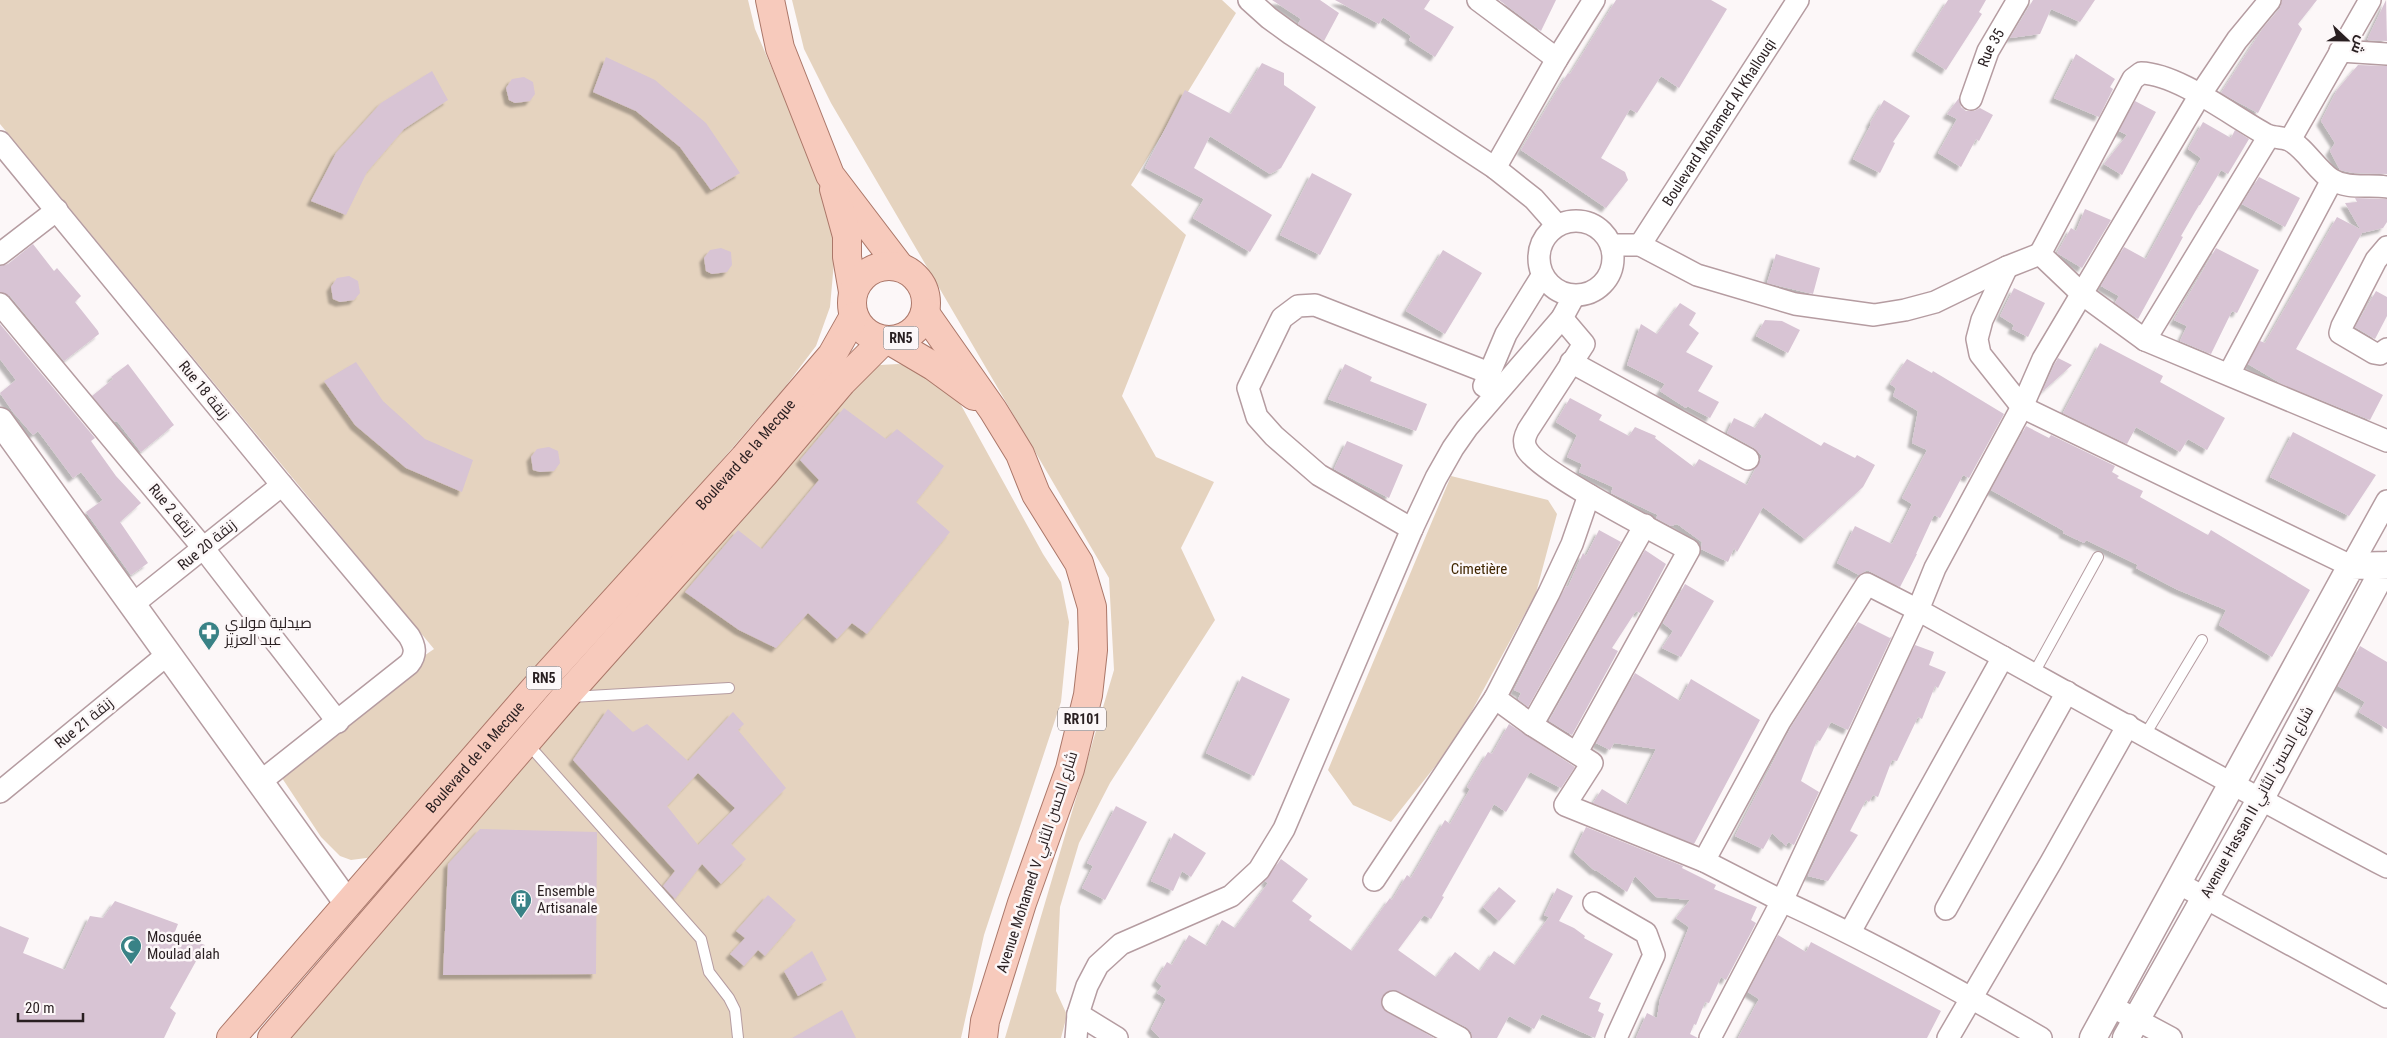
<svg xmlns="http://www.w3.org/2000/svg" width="2387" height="1038" font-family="'Roboto Condensed',Cairo,sans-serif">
<defs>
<filter id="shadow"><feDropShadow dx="-4.5" dy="4.5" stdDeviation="1" flood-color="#0004"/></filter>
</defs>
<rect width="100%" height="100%" fill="#fcf7f8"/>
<!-- green -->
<path fill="#e5d3bf" d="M0,0H748L755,29L831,205L835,251L830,307L816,346L785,387L395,839L374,857L351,860L340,856L321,837L282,778L354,704L434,649L0,124Z
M792,0H1222L1236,13L1131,185L1186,235L1122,396L1156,457L1214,482L1181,548L1215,620L1110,783L1079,843L1060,907L1056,991L1067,1015L1061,1038H1005L1114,670L1109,578L831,103L804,49Z
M898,364L922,367L950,385L1043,554L1061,582L1069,622L1061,702L984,935L961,1038H280L851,386L880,365Z
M1451,476L1548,500L1557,514L1536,593L1456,740L1391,822L1353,805L1328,770Z"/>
<!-- building -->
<path fill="#d8c4d4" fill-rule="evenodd" filter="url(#shadow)" d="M1272,0H1320L1339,13L1324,41L1298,24L1301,19Z
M1335,0H1430L1424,9L1454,27L1435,57L1409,40L1411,36L1383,17L1379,24Z
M1499,0H1556L1541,31Z
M1616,0H1711L1727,9L1679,88L1661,76L1637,113L1630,109L1601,158L1625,172L1628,180L1606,208L1521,150L1558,89L1568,73L1570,74Z
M1948,0H1986L1979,12L1982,14L1946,70L1916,51Z
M2033,0H2095L2080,22L2051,9L2040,34L2010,38Z
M2282,0H2317L2298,24L2302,29L2258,113L2221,93L2263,28L2280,8Z
M2386,0L2387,41L2367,40Z
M2076,54L2115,79L2110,87L2113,89L2099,117L2054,98Z
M606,57L655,80L706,123L740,173L711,190L680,147L636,111L593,92Z
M1262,63L1284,73V85L1316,107L1281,168L1270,174L1210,136L1194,168L1272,215L1250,252L1193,218L1204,199L1145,168L1185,90L1231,114Z
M2358,65L2387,66V174L2353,173L2340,170L2330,151L2335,143L2321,121L2337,90Z
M432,71L448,100L404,129L367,172L346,215L311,201L336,153L381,103Z
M524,77L533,82L535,94L530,101L515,103L509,100L506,88L512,79Z
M1959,98L1961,107L1966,111H1974L1980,108L1993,115L1979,141L1976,139L1961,167L1938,153L1957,119L1947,114Z
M1884,100L1910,116L1893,142L1895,143L1880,173L1853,159L1871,124L1870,123Z
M2135,101L2156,112L2122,175L2104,164L2127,135L2119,131Z
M2203,122L2231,138L2235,130L2249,139L2228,174L2221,170L2200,205H2199L2181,236L2183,237L2138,319L2115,303L2119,296L2101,286L2124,247L2146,259L2201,158L2188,149Z
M1312,173L1352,194L1320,255L1280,235Z
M2259,177L2300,198L2285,227L2242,204Z
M2355,198L2387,199V222L2383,228L2362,233L2296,349L2383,395L2370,420L2282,384L2248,364L2260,341L2265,343L2337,217L2360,229L2345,203L2357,202Z
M2085,209L2111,220L2082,268L2057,253L2071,228L2076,231Z
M33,244L54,271L57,268L81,296L75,302L98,331L99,334L64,361L10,296L0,292V266L8,264Z
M721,248L731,252L732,265L727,272L712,274L706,271L704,258L710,250Z
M2216,248L2259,270L2237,313L2232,311L2211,354L2180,341L2187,326L2174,320Z
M1443,250L1482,273L1445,334L1406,311Z
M1776,254L1820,268L1813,294L1767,283Z
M349,276L358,281L360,293L354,300L340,302L333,299L331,287L337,278Z
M2014,288L2045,303L2028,337L2012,329L2014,325L2000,316Z
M2376,291L2387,297V316L2375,339L2355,327Z
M1680,303L1696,313L1689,325L1699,333L1686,352L1713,366L1698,391L1719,402L1710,418L1687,406L1686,408L1660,391L1665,384L1627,365L1641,324L1657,334Z
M1765,320L1782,321L1800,330L1788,353L1756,336Z
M0,324L95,438L91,441L116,476L141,503L120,522L148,563L131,575L86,512L103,500L81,472L73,478L38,431L33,435L13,412L0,393L16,380L0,359Z
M2100,343L2163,376L2160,382L2225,418L2207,450L2188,439L2180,452L2136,427L2127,444L2063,413Z
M2058,358L2072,365L2042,392L2054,365Z
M1907,359L1932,373L1933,371L2004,414L1969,478L1963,475L1940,518L1934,515L1916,554H1917L1900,587L1867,570L1859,575L1837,563L1855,526L1892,544L1912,504L1902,498L1927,450L1912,443L1918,411L1893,396L1896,388L1890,384Z
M356,362L383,401L425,439L473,460L462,492L406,468L355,425L324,381Z
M128,364L174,425L141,452L117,421L115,422L92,396L113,379L111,377Z
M1345,364L1372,377L1370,381L1427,404L1416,431L1328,399Z
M1570,398L1602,415L1599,420L1629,436L1635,427L1656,436L1655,438L1694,467L1699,459L1747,485L1762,456L1754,448L1727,433L1734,418L1755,428L1765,413L1821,446L1824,442L1855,458L1857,455L1875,465L1863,487L1805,539L1763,507L1737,552L1734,548L1728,562L1701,549L1702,542L1677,524L1671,526L1656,518L1658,515L1611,493L1613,487L1579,472L1582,464L1567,457L1577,435L1556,422Z
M844,408L886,439L897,429L944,466L916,502L950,532L867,634L852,623L837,639L808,613L776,648L739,630L685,592L738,530L762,549L819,480L800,460Z
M2026,426L2049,438L2051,435L2115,466L2112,472L2119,476L2117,478L2143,491L2140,497L2208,535L2211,530L2310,590L2272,657L2219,625L2226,610L2176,589L2136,568L2138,565L2086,540L2084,543L2063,533L2064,531L1991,490Z
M2293,432L2376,475L2349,516L2270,477Z
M1347,441L1403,465L1389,498L1334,469Z
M549,447L558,451L560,463L554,471L540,472L533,470L531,457L537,449Z
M1599,530L1621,542L1528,707L1518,699L1521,693L1514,690L1566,586L1568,587L1583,553L1586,556Z
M1645,550L1666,564L1640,613L1636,611L1612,648L1618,651L1572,735L1549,721Z
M1685,584L1714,601L1681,657L1662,648L1673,631L1663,623Z
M1858,622L1890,638L1892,636L1848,730L1831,722L1820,741L1817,740L1801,781L1819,792L1794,845L1788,842L1786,846L1772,833L1763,849L1735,836L1791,727Z
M1915,645L1934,652L1929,665L1946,672L1938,688L1935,686L1922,719L1918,717L1897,761L1892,760L1878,797L1873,795L1869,802L1866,800L1850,831L1858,835L1828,881L1808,876Z
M2360,646L2387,662V729L2359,712L2365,702L2338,686Z
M1635,673L1680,701L1691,679L1760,720L1694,844L1593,803L1602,789L1628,805L1656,749L1614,743L1610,750L1596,743Z
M1242,676L1290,699L1254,776L1206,753Z
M608,709L633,732L647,724L688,761L733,712L744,724L738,730L786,788L731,844L746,859L721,884L702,864L675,899L663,886L675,871L573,760ZM698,773L735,808L698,845L667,806Z
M1509,724L1575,767L1561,788L1530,772L1506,812L1494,804L1442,896L1444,897L1431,919L1424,915L1398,950L1436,977L1455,952L1480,971L1494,951L1515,965L1549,917L1544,915L1557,888L1573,896L1559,921L1574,928L1585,936L1584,938L1613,954L1589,998L1601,1003L1598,1011L1604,1014L1595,1038L1542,1014L1534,1029L1509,1016L1497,1038H1472L1471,1032L1466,1027L1393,990L1386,992L1382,997L1383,1009L1434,1038H1160L1151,1029L1166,999L1157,993L1162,986L1156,981L1167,962L1172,965L1189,935L1207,946L1222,920L1235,928L1268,883L1265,881L1281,859L1308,879L1292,901L1312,916L1309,920L1352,951L1390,898L1392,900L1407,875L1411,878L1445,820L1450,824L1470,789L1467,787L1488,752L1492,754Z
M1116,806L1147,822L1105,900L1082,888L1093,866L1087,863Z
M1586,827L1683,866L1682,868L1716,885L1714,889L1757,907L1751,920L1756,923L1726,980L1721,977L1709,1003L1705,1002L1696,1025L1694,1024L1690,1034L1698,1038H1636L1647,1013L1657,1018L1660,999L1689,927L1676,918L1690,900L1656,897L1635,876L1627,892L1596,870L1595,871L1574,852Z
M480,829L597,832L596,974L443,975L448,864Z
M1174,833L1206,853L1191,877L1182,871L1173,891L1151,881Z
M1499,887L1516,901L1499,921L1483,907Z
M768,895L796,920L765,956L758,950L744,966L730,954L745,938L736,931Z
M115,901L178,924L174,934L205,945L170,1008L176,1013L164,1038H0V926L29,938L23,953L65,970L90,916L103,918Z
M1778,935L1806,952L1811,942L1941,1011L1927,1038H1738L1759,999L1748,992Z
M812,951L827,980L798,996L784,971Z
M842,1010L856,1038H792Z"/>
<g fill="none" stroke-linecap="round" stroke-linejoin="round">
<!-- service casing -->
<g stroke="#b59ca1" stroke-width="12">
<path id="service" d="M2034,673L2098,557
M571,697L729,688
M2145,735L2202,640
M527,743L701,939L709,972L729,998L735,1010L738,1038"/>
</g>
<!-- minor casing -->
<g stroke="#b59ca1" stroke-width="24">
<g id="minor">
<path d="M1249,0L1269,18L1291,34L1495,168L1534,199L1557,225"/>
<path d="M1478,0L1557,59"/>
<path d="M2270,0L2237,40L2200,95L2043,359L2022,407L1935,568L1918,610C2074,696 2229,784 2387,867"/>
<path d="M2340,51L2387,54"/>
<path id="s1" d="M1971,99L1988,51L2018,0"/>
<path d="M2290,140L2370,0"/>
<path d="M0,142L282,485L409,636C415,646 417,654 409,664L260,782"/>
<path d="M1495,168L1557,59L1594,0"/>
<circle cx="1576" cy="258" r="37"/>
<path d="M1612,245H1640L1697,275L1795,304L1874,315L1905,310L1935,302L2007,267L2040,254L2082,294L2145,340L2387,441"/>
<path id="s2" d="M1640,245L1798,0"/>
<path d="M2387,247L2376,260L2342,326L2340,333L2374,353L2380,354L2387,349"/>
<path d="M0,254L57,210"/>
<path d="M2040,254L2133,79L2141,73C2179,74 2233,117 2267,135C2274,138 2282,137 2289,140C2304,147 2317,170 2331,179C2348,190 2368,184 2387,187"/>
<path d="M2007,267L1982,320L1977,339L1980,354L2022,407L2351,566L2387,501"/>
<path d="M0,304L204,549L338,722"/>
<path d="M1562,318L1584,344L1528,430C1525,436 1523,441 1526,448C1536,471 1660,534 1689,550L1577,752"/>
<path d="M2145,340L2269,136"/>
<path d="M1571,362L1748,459"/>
<path d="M2229,374L2332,180"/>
<path d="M1484,386L1506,334L1542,276"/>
<path d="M1589,495L1572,544L1549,593L1495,698L1532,725L1592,763L1565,805L1704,861L1782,901L1710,1038"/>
<path d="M1412,529L1319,475L1274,436L1257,417L1248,388L1282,318L1298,306L1315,305L1489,373"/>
<path d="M132,605L282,485"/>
<path d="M1532,725L1645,525"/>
<path d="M0,792L168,654"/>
<path d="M1704,861L1780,721L1867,584L1918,610L1782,901C1871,942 1957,989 2041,1038"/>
<path d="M1374,880L1495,698"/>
<path d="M2178,883L2387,997"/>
<path d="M1594,903L1646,933L1654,955L1616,1038"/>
<path d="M1946,909L2067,692"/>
<path d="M1850,932L2003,657"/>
<path d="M1393,1002L1460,1038"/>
<path d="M2111,1006L2171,1038"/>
<path d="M1078,1014L1117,1038"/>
<path d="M1076,1038L1078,1014L1087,986L1098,965L1121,944L1231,896L1259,870L1284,829L1412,529L1436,478L1453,448L1467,428L1562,318L1574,296"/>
<path d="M1948,1038L2051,862L2128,725"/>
</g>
</g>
<!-- tertiary casing -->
<g stroke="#b59ca1" stroke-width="29">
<path id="tertiary" d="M0,421L348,904
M2093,1038L2351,566L2387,565
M2126,1038L2260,800L2386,565"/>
</g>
<!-- primary casing -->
<g stroke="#ab7769" stroke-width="30">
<g id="primary">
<path d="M770,0L780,48L830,175L900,267"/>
<path d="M834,189L847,236V257L853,292"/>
<circle cx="889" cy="303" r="37"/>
<path d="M925,313L993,410L1020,454L1036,494L1079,563L1092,607L1093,650L1088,695L1070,769L1022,903L985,1021L983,1038"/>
<path d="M889,340L933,366L974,396"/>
<path id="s3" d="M231,1038L537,686L744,458L832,355L854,316"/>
<path d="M272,1038L565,697L764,474L842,382L884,340"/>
</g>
</g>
<!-- service -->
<use href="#service" stroke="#fff" stroke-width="10"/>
<!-- minor -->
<use href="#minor" stroke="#fff" stroke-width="21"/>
<!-- tertiary -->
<use href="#tertiary" stroke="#fff" stroke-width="26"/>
<!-- primary -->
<use href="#primary" stroke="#f7cabc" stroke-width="28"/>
</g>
<!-- icons -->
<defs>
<g id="pharmacy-pin" transform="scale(1.125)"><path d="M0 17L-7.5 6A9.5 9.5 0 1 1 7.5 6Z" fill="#398286" stroke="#fcf7f8"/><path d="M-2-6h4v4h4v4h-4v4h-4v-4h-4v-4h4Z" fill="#fff"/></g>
<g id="building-pin" transform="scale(1.125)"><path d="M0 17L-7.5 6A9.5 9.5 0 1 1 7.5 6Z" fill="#398286" stroke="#fcf7f8"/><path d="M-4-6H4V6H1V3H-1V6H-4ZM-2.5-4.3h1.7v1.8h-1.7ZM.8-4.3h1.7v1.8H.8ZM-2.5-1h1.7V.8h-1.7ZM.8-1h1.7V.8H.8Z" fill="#fff"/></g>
<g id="mosque-pin" transform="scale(1.125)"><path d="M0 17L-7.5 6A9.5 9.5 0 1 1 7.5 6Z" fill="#398286" stroke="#fcf7f8"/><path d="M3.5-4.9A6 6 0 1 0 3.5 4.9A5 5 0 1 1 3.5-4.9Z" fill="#fff"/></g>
</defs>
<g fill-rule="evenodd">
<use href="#pharmacy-pin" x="209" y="632"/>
<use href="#building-pin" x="521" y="900"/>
<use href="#mosque-pin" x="131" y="946"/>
</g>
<g text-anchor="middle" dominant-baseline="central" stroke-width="5" stroke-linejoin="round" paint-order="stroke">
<!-- shield labels -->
<g fill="#fcf7f8" stroke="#686062" stroke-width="1">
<rect x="883.5" y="326.5" width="35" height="23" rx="4"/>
<rect x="526.5" y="666.5" width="35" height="23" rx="4"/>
<rect x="1058" y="707.5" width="48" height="23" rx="4"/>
</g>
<g font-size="14" font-weight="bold" fill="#291f21">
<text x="901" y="338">RN5</text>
<text x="544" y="678">RN5</text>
<text x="1082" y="719">RR101</text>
</g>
<!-- street labels -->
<g font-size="15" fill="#291f21" stroke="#fcf7f8">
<text stroke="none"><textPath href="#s1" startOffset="55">Rue 35</textPath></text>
<text stroke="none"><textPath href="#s2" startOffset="146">Boulevard Mohamed Al Khallouqi</textPath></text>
<text transform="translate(204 390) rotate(51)">Rue 18 زنقة</text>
<text stroke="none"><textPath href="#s3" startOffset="778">Boulevard de la Mecque</textPath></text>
<text transform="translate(172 510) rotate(50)">Rue 2 زنقة</text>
<text transform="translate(207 545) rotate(-39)">Rue 20 زنقة</text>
<text transform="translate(84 723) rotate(-39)">Rue 21 زنقة</text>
<text stroke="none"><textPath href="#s3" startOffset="372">Boulevard de la Mecque</textPath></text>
<text transform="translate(2257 802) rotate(-61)">Avenue Hassan II شارع الحسن الثاني</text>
<text transform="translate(1037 862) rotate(-72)">Avenue Mohamed V شارع الحسن الثاني</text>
</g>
<!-- park labels -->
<g font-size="15" fill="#402600" stroke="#fcf7f8">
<text x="1479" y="569">Cimetière</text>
</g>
<!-- poi labels -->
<g font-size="15" fill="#291f21" stroke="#fcf7f8" text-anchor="start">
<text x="225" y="623">صيدلية مولاي<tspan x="225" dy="17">عبد العزيز</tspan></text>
<text x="537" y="891">Ensemble<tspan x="537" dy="17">Artisanale</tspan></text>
<text x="147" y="937">Mosquée<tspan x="147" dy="17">Moulad alah</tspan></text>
</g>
</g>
<!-- north arrow -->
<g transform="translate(2347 40) rotate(112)" stroke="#fcf7f8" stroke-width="4" paint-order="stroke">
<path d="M0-4L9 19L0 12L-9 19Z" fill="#291f21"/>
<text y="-8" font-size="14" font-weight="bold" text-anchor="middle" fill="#291f21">ش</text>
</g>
<!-- scale -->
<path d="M18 1013v8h65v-8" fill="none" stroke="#291f21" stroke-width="2.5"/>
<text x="25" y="1013" font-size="15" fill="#291f21" stroke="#fcf7f8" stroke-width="4" paint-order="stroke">20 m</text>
</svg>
